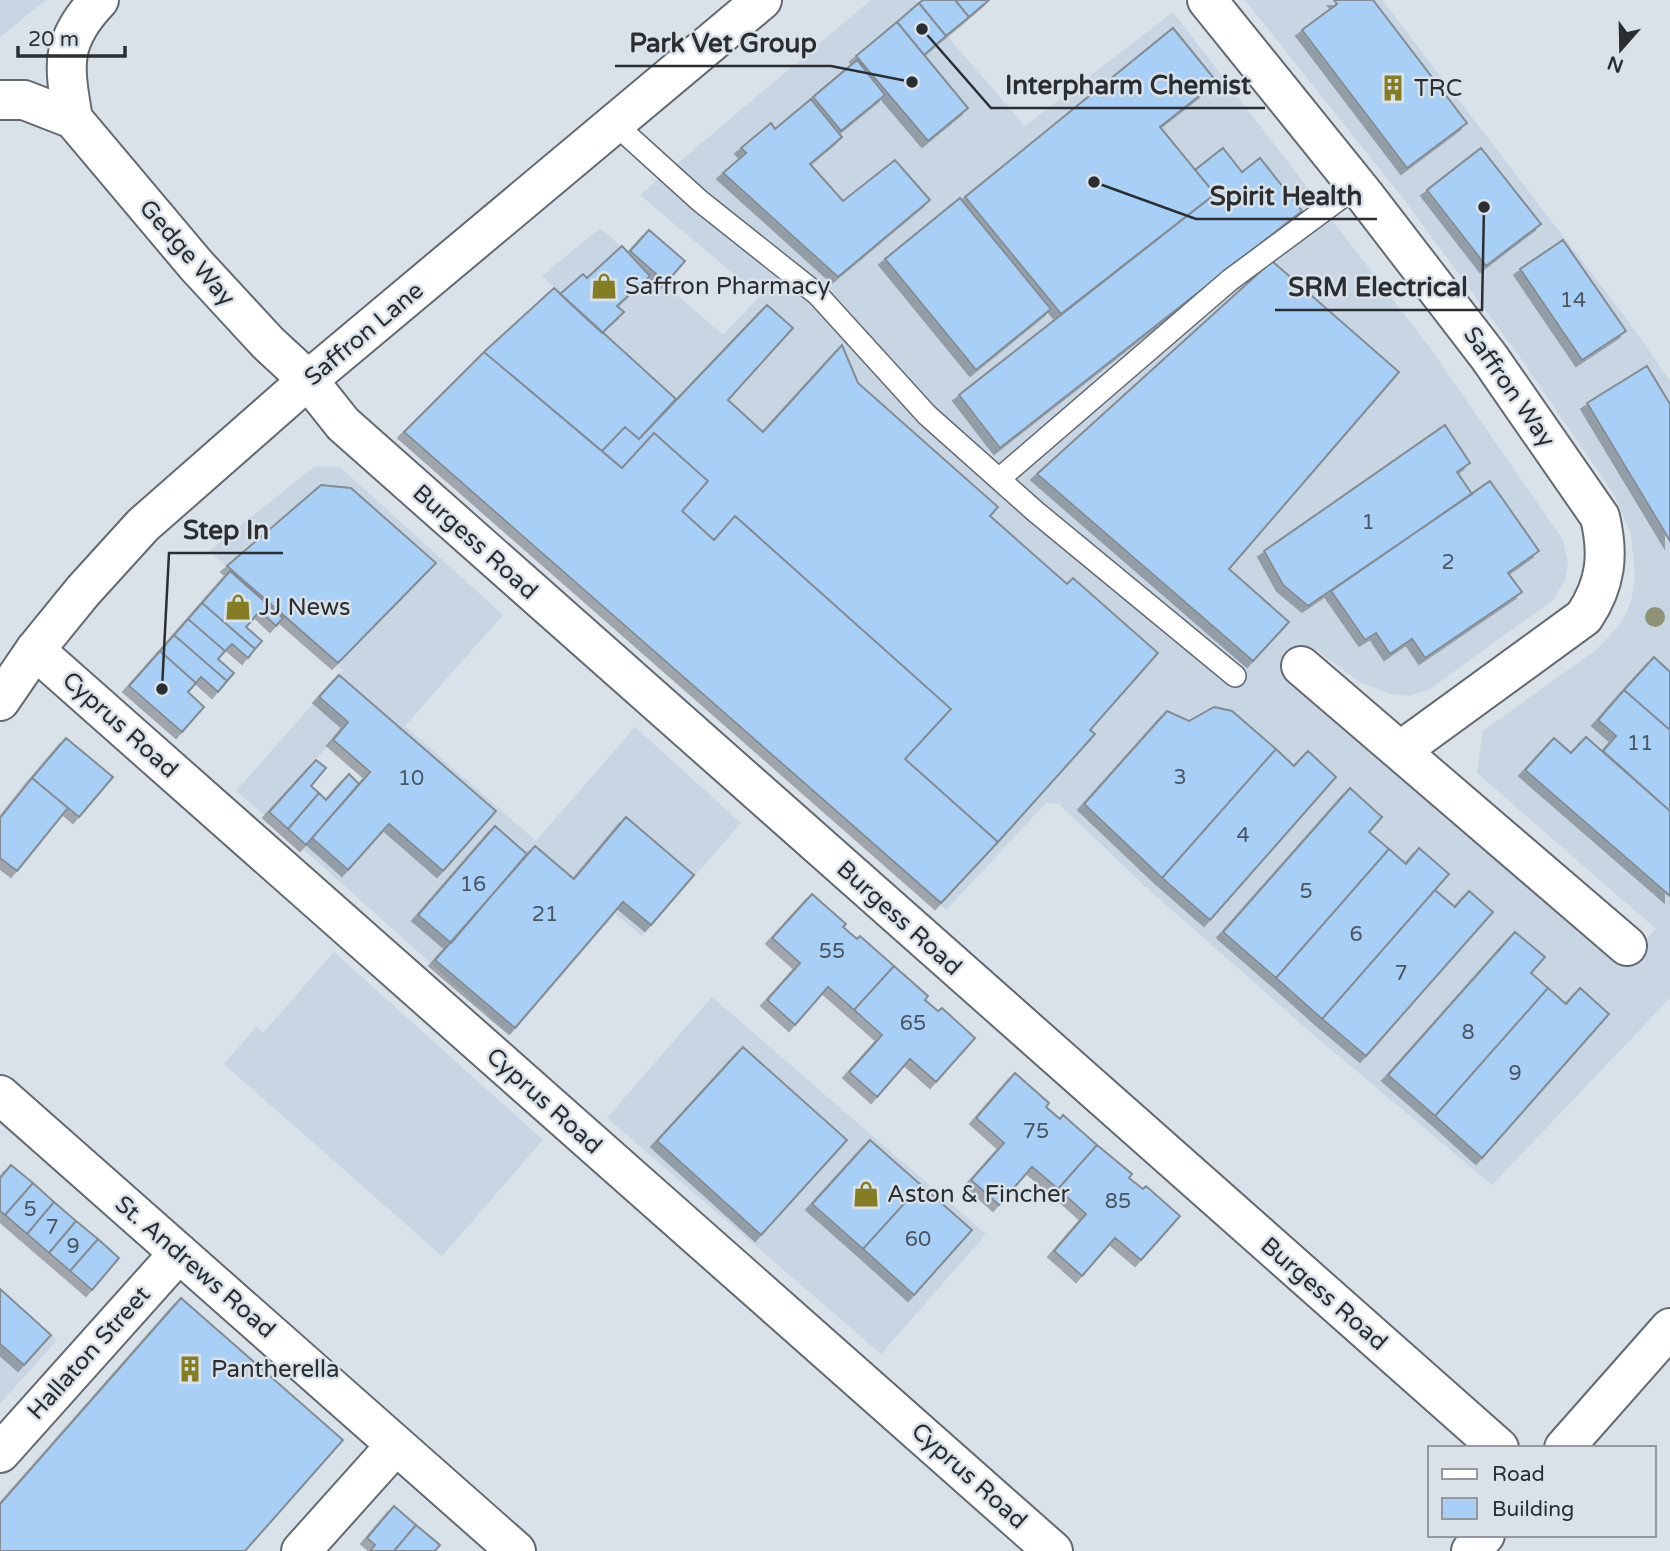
<svg xmlns="http://www.w3.org/2000/svg" width="1670" height="1551" font-family="'Varela Round',sans-serif">
<defs>
<filter id="shadow"><feDropShadow dx="-6" dy="6" stdDeviation="0" flood-color="#0004"/></filter>
</defs>
<rect width="100%" height="100%" fill="#d9e1e9"/>
<!-- built -->
<path fill="#c8d6e3" d="M0,0H46L0,37Z
M871,0H916L1025,126L1173,12L1430,348L1563,540L1568,564L1565,580L1553,600L1430,689L1409,696L1390,694L1361,683L1315,649L1289,678L1621,965L1656,929L1477,773L1483,731L1596,650L1621,623L1631,602L1635,575L1631,535L1615,496L1522,360L1405,201L1245,0H1382L1632,326L1670,381V998L1492,1185L1315,1036L1147,888L1059,804L1046,803L946,910L594,596L616,471L679,401L542,276L600,228L723,335L760,296L640,195Z
M315,466L340,467L503,615L405,726L536,841L635,727L741,823L642,936L615,914L511,1035L302,848L369,771L333,740L266,816L236,791L343,670L209,551Z
M334,952L543,1140L442,1256L224,1064L256,1027L263,1033Z
M712,997L986,1234L881,1354L607,1118Z
M0,1289L57,1340L0,1404Z"/>
<!-- building -->
<path fill="#a8cff5" stroke="#848b92" stroke-width="2" filter="url(#shadow)" d="M923,0H955L969,17L946,36L919,3Z
M955,0H989L969,17Z
M1334,0H1373L1467,123L1407,168L1302,30L1337,4Z
M919,3L946,36L924,55L897,22Z
M897,22L968,108L928,141L856,56Z
M1173,28L1217,82L1160,127L1215,194L1061,314L965,197Z
M857,60L885,95L841,131L813,97Z
M811,99L842,137L810,164L843,201L895,160L930,200L838,277L723,173L746,153L741,148L771,123L775,129Z
M1223,148L1242,172L1260,158L1302,211L1000,448L959,395L1215,194L1195,170Z
M1481,148L1541,224L1486,266L1427,190Z
M960,198L1051,309L976,370L885,259Z
M649,230L685,261L666,283L630,251Z
M1563,240L1626,331L1582,360L1520,269Z
M622,246L650,276L617,306L624,312L602,333L560,294L583,274L587,278Z
M1272,261L1399,372L1229,569L1289,622L1253,661L1037,474Z
M554,288L676,399L639,439L625,427L602,451L484,352Z
M767,305L793,328L728,400L763,432L842,345L858,383L998,507L990,516L1067,584L1073,578L1158,653L1090,730L1095,734L998,842L905,759L951,709L735,516L714,540L682,511L708,481L654,433L622,468L602,451L625,427L639,439Z
M484,352L622,468L654,433L708,481L682,511L714,540L735,516L951,709L905,759L998,842L941,903L404,432Z
M1647,366L1670,404V541L1587,403Z
M1445,425L1470,463L1457,472L1472,494L1308,606L1283,585L1264,551Z
M1490,481L1539,551L1508,573L1522,592L1425,658L1412,639L1390,654L1376,633L1365,640L1331,591Z
M321,485L351,488L436,563L338,663L227,566Z
M230,571L283,618L276,626L260,611L246,627L262,641L255,649L202,603Z
M202,603L255,649L248,658L232,644L225,651L188,619Z
M188,619L225,651L218,659L234,673L227,681L174,635Z
M174,635L227,681L218,692L201,677L196,683L160,651Z
M160,651L196,683L188,692L204,707L182,732L129,686Z
M1654,657L1670,672V730L1624,690Z
M339,675L496,811L443,871L389,824L348,870L312,838L370,772L333,740L348,722L319,697Z
M1624,690L1670,730V811L1603,751L1616,736L1598,720Z
M1214,707L1232,711L1276,749L1162,878L1084,804L1167,711L1189,721Z
M1586,737L1670,811V896L1525,770L1554,738L1571,753Z
M66,738L113,777L79,817L32,778Z
M1276,749L1294,766L1308,751L1336,777L1210,920L1162,878Z
M316,760L326,768L311,786L319,793L288,829L269,812Z
M349,774L359,784L306,845L288,829L319,793L326,800Z
M32,778L68,808L17,871L0,858V818Z
M1350,788L1382,817L1369,832L1389,849L1276,978L1223,932Z
M626,817L694,875L651,925L623,902L515,1028L435,960L535,846L574,879Z
M495,826L527,854L451,943L418,915Z
M1419,848L1449,874L1322,1019L1276,978L1389,849L1406,864Z
M1435,890L1455,907L1469,891L1493,912L1366,1056L1322,1019Z
M812,894L846,924L843,927L857,939L860,936L894,966L854,1010L828,987L795,1025L767,1000L800,963L772,938Z
M1515,932L1545,957L1531,973L1548,988L1435,1116L1388,1075Z
M894,966L928,996L925,1000L938,1011L942,1008L975,1038L936,1082L910,1059L877,1097L849,1072L882,1035L854,1010Z
M1548,988L1566,1004L1580,988L1609,1014L1482,1158L1435,1116Z
M743,1047L847,1140L761,1235L657,1141Z
M1015,1073L1049,1103L1046,1107L1060,1119L1063,1115L1097,1145L1058,1189L1032,1167L999,1205L971,1180L1004,1143L976,1118Z
M870,1140L921,1185L863,1249L812,1204Z
M1097,1145L1132,1174L1129,1178L1143,1189L1146,1186L1180,1216L1141,1260L1115,1238L1082,1276L1054,1251L1086,1214L1058,1189Z
M11,1165L33,1183L5,1215L0,1211V1178Z
M33,1183L54,1202L27,1234L5,1215Z
M921,1185L972,1230L914,1295L863,1249Z
M54,1202L76,1221L49,1253L27,1234Z
M76,1221L98,1239L70,1271L49,1253Z
M98,1239L119,1258L92,1290L70,1271Z
M0,1289L51,1335L24,1365L0,1344Z
M181,1298L343,1440L245,1551H0V1504Z
M394,1506L416,1525L394,1551H370L375,1545L367,1538Z
M416,1525L440,1545L435,1551H394Z"/>
<g fill="none" stroke-linecap="round" stroke-linejoin="round">
<!-- service casing -->
<g stroke="#636a71" stroke-width="24">
<path id="service" d="M615,124L700,201L817,294L927,415L1036,512L1235,676
M999,479L1230,280L1357,186"/>
</g>
<!-- minor casing -->
<g stroke="#636a71" stroke-width="42">
<path id="minor" d="M1207,0L1366,197L1489,357L1600,517C1609,555 1606,584 1584,617L1400,751
M0,100H24L73,119L196,265L268,343L308,380L343,424L1499,1448
M73,119C64,66 59,42 99,0
M35,650L1053,1551
M1301,666L1627,946
M0,1095L516,1551
M1564,1448L1670,1328
M0,1453L179,1253
M301,1551L396,1445
M1471,1551L1485,1535"/>
</g>
<!-- secondary casing -->
<g stroke="#636a71" stroke-width="42">
<path id="secondary" d="M0,701L35,650L83,591L143,525L308,380L762,0"/>
</g>
<!-- service -->
<use href="#service" stroke="#fff" stroke-width="21"/>
<!-- minor -->
<use href="#minor" stroke="#fff" stroke-width="38"/>
<!-- secondary -->
<use href="#secondary" stroke="#fff" stroke-width="38"/>
</g>
<!-- trees -->
<circle fill="#8e9378" cx="1655" cy="617" r="10"/>
<!-- icons -->
<defs>
<g id="building-bare" transform="scale(2.1)"><path d="M-4-6H4V6H1V3H-1V6H-4ZM-2.5-4.3h1.7v1.8h-1.7ZM.8-4.3h1.7v1.8H.8ZM-2.5-1h1.7V.8h-1.7ZM.8-1h1.7V.8H.8Z" fill="#857d24" stroke="#d9e1e9" stroke-width="2.5" paint-order="stroke"/></g>
<g id="shop-bare" transform="scale(2.1)"><path d="M-5-2.5h2.3a2.7 3.5 0 0 1 5.4 0H5L5.5 6h-11ZM-1.5-2.5h3a1.5 2.3 0 0 0-3 0Z" fill="#857d24" stroke="#d9e1e9" stroke-width="2.5" paint-order="stroke"/></g>
</defs>
<g fill-rule="evenodd">
<use href="#building-bare" x="1393" y="88"/>
<use href="#shop-bare" x="604" y="286"/>
<use href="#shop-bare" x="238" y="607"/>
<use href="#shop-bare" x="866" y="1194"/>
<use href="#building-bare" x="190" y="1369"/>
</g>
<g text-anchor="middle" dominant-baseline="central" stroke-width="5" stroke-linejoin="round" paint-order="stroke">
<!-- number labels -->
<g font-size="21" fill="#4a5662">
<text x="1573" y="300">14</text>
<text x="1368" y="522">1</text>
<text x="1448" y="562">2</text>
<text x="1640" y="743">11</text>
<text x="1180" y="777">3</text>
<text x="411" y="778">10</text>
<text x="1243" y="835">4</text>
<text x="473" y="884">16</text>
<text x="1306" y="891">5</text>
<text x="545" y="914">21</text>
<text x="1356" y="934">6</text>
<text x="832" y="951">55</text>
<text x="1401" y="973">7</text>
<text x="913" y="1023">65</text>
<text x="1468" y="1032">8</text>
<text x="1515" y="1073">9</text>
<text x="1036" y="1131">75</text>
<text x="1118" y="1201">85</text>
<text x="30" y="1209">5</text>
<text x="52" y="1227">7</text>
<text x="918" y="1239">60</text>
<text x="73" y="1246">9</text>
</g>
<!-- poi labels -->
<g font-size="24" fill="#2b2e31" stroke="#d9e1e9" text-anchor="start">
<text x="1414" y="88">TRC</text>
<text x="625" y="286">Saffron Pharmacy</text>
<text x="259" y="607">JJ News</text>
<text x="887" y="1194">Aston &amp; Fincher</text>
<text x="211" y="1369">Pantherella</text>
</g>
<!-- street labels -->
<g font-size="24" fill="#2b2e31" stroke="#d9e1e9">
<text transform="translate(187 253) rotate(49)">Gedge Way</text>
<text transform="translate(364 334) rotate(-40)">Saffron Lane</text>
<text transform="translate(1509 387) rotate(55)">Saffron Way</text>
<text transform="translate(475 542) rotate(42)">Burgess Road</text>
<text transform="translate(120 725) rotate(42)">Cyprus Road</text>
<text transform="translate(899 918) rotate(42)">Burgess Road</text>
<text transform="translate(544 1101) rotate(42)">Cyprus Road</text>
<text transform="translate(195 1267) rotate(41)">St. Andrews Road</text>
<text transform="translate(1324 1294) rotate(41)">Burgess Road</text>
<text transform="translate(89 1353) rotate(-48)">Hallaton Street</text>
<text transform="translate(969 1476) rotate(42)">Cyprus Road</text>
</g>
</g>
<!-- callouts -->
<path fill="none" stroke="#2b2e31" stroke-width="2.5" d="M912 82L831 66H615M922 29L991 108H1265M1094 182L1196 219H1377M1484 207L1482 310H1275M162 689L169 553H283"/>
<g fill="#2b2e31" stroke="#d9e1e9" stroke-width="2.5">
<circle cx="912" cy="82" r="7"/>
<circle cx="922" cy="29" r="7"/>
<circle cx="1094" cy="182" r="7"/>
<circle cx="1484" cy="207" r="7"/>
<circle cx="162" cy="689" r="7"/>
</g>
<g font-size="26" text-anchor="middle" font-weight="bold" fill="#2b2e31" stroke="#d9e1e9" stroke-width="5" stroke-linejoin="round" paint-order="stroke">
<text x="723" y="52">Park Vet Group</text>
<text x="1128" y="94">Interpharm Chemist</text>
<text x="1286" y="205">Spirit Health</text>
<text x="1378" y="296">SRM Electrical</text>
<text x="226" y="539">Step In</text>
</g>
<!-- legend -->
<rect x="1428" y="1446" width="228" height="91" fill="#d9e1e9" stroke="#93999f" stroke-width="2"/>
<rect x="1442" y="1469" width="35" height="10" fill="#ffffff" stroke="#93999f" stroke-width="2"/>
<text x="1492" y="1481" font-size="21" fill="#2b2e31">Road</text>
<rect x="1442" y="1498" width="35" height="21" fill="#a8cff5" stroke="#93999f" stroke-width="2"/>
<text x="1492" y="1516" font-size="21" fill="#2b2e31">Building</text>
<!-- north arrow -->
<g transform="translate(1621 49) rotate(200)" stroke="#d9e1e9" stroke-width="5" paint-order="stroke">
<path d="M0-5L12 26L0 18L-12 26Z" fill="#2b2e31"/>
<text y="-10" font-size="19" font-weight="bold" text-anchor="middle" fill="#2b2e31">N</text>
</g>
<!-- scale -->
<path d="M18 46v10h107v-10" fill="none" stroke="#2b2e31" stroke-width="3.5"/>
<text x="28" y="46" font-size="21" fill="#2b2e31" stroke="#d9e1e9" stroke-width="5" paint-order="stroke">20 m</text>
</svg>
